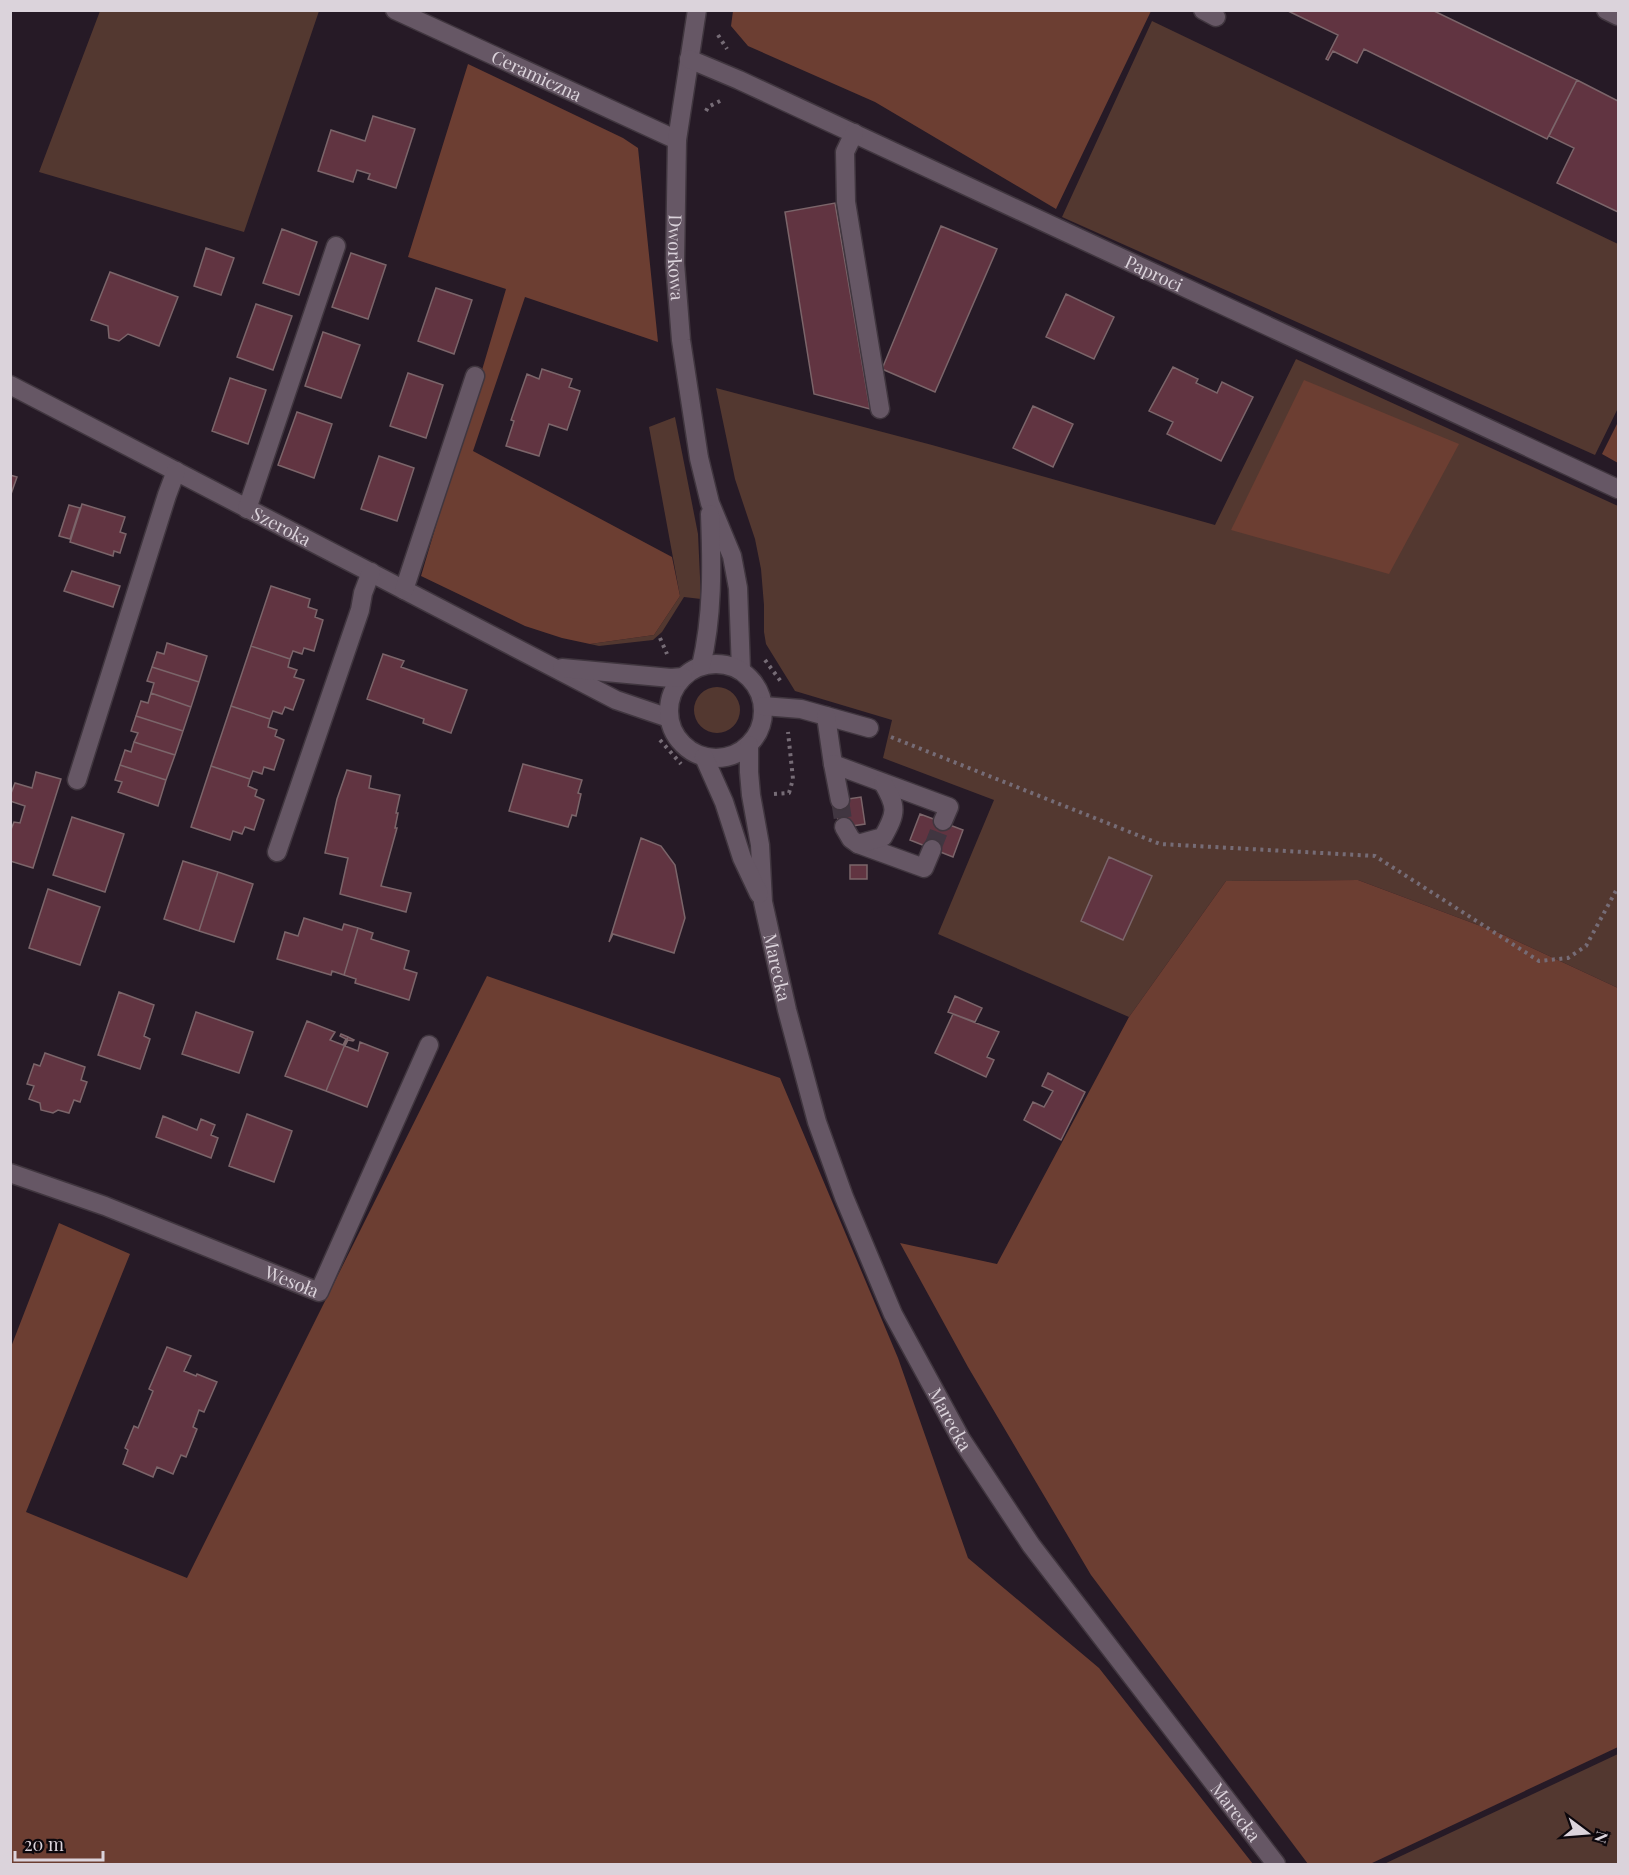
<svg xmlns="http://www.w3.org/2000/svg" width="1629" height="1875" font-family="'Playfair Display',serif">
<rect width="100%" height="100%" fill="#261a26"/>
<!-- green -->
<path fill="#533830" d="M100,11H319L244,232L39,172Z
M1152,21L1618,244V408L1595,455L1062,217Z
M1296,359L1618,506V988L1502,934L1358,880L1226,881L1129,1017L938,934L994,800L883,758L892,720L795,691L766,644L764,632V605L761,569L755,539L735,479L716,388L932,445L1215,525Z
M675,417L698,534L701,599L684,597L662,632L653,640L599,646L590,644L654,635L680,596L649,427Z
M694 710a23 23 0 1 1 46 0a23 23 0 1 1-46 0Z
M1618,1754V1864H1384Z"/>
<!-- forest -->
<path fill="#6c3e32" d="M733,11V10L1151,11L1056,209L875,102L748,46L731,26Z
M468,64L623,138L638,148L658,342L525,297L473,451L672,557L680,596L654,635L590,644L562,638L525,626L421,576L506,289L408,257Z
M1304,380L1459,444L1389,574L1231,530Z
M1618,422V463L1602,454Z
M1358,880L1502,934L1618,988V1747L1370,1864H1308L1091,1575L968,1367L900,1243L997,1264L1129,1017L1226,881Z
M487,976L780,1078L898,1358L968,1558L1099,1668L1253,1864H11V1347L59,1223L130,1254L26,1512L187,1578Z"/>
<!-- building -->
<path fill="#613441" stroke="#7b656a" stroke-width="1.5" d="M1286,10H1432L1577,80L1547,139L1364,49L1357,63L1333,51L1328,60L1326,59L1338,35Z
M1577,80L1618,101V212L1557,183L1574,148L1549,136Z
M373,116L415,129L396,188L368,179L370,174L357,170L353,182L318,171L331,130L365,141Z
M835,203L870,409L814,394L785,212Z
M941,226L997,249L935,392L882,369Z
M282,229L317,242L299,295L263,283Z
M206,248L234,258L221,295L194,286Z
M351,253L386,265L368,319L332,307Z
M110,272L178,297L159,346L128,334L119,341L109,338L108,326L91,320Z
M436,288L472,300L454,354L418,341Z
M1066,294L1114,317L1094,359L1046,337Z
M256,304L292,316L273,370L237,357Z
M323,332L360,345L341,398L305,386Z
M1173,367L1198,379L1196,383L1217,393L1222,382L1253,397L1221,461L1167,434L1173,422L1149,411Z
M542,369L572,379L569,387L580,391L567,430L549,424L539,456L506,446L514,421L511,420L527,374L539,379Z
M408,373L443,385L426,438L390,426Z
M230,378L266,390L248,444L212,431Z
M1033,406L1073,424L1053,467L1013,448Z
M297,412L332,424L314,478L278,465Z
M379,456L414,468L397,521L361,509Z
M10,475L17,477L10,497Z
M82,504L125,517L120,532L126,534L120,553L114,551L113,556L70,542Z
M69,505L80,508L70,539L59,536Z
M72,571L120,586L113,607L64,591Z
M271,586L310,599L308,607L317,610L315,617L323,620L314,651L304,648L302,654L293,651L290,659L251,646Z
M167,643L207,656L199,682L152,667L157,652L164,654Z
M251,646L290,659L288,667L297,670L294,677L304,680L293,710L285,707L282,714L273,711L270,719L231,706Z
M383,654L404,661L401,667L467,690L451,733L423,723L424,719L367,699Z
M152,667L199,682L191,707L151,693L154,683L147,681Z
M151,693L191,707L183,731L136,716L141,701L148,703Z
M231,706L270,719L268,727L277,730L275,736L284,740L274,770L264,767L262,774L253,771L250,779L211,766Z
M136,716L183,731L175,755L134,742L138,733L131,731Z
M134,742L175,755L166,780L120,765L125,750L131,752Z
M523,764L582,780L578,793L581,794L576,816L572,815L568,827L509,811Z
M120,765L166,780L158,806L118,792L122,782L115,780Z
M211,766L250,779L248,786L257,790L255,796L264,800L254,830L245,827L242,834L233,831L230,840L191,827Z
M347,770L371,776L369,788L400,795L396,813H398L395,828H397L381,886L411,893L406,912L340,894L348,858L325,853L337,799Z
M36,772L61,779L33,868L10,861V832L14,822L20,823L25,806L10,801V796L15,783L32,788Z
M861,797L865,824L839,828L835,801Z
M920,814L963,830L953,857L910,840Z
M72,817L124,834L105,892L53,875Z
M641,838L661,846L675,865L685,918L674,953L613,934L609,942Z
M1109,857L1152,876L1123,940L1081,921Z
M183,861L218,872L199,931L164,919Z
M850,865H867V879H850Z
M218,872L253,884L234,942L199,931Z
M48,889L100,907L80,965L29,948Z
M304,918L342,930L344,924L358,928L344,975L332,971L331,975L277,959L285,932L298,936Z
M358,928L373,933L371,939L409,951L404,969L417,973L409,1000L355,983L356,979L344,975Z
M119,992L154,1005L144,1036L150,1039L140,1069L98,1055Z
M955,996L982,1008L975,1022L948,1012Z
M196,1012L253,1032L239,1073L182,1054Z
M953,1014L999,1032L987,1057L994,1060L986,1077L935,1053Z
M307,1021L335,1032L330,1040L343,1045L346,1039L340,1036L341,1034L348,1037L326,1091L285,1076Z
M348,1037L354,1040L353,1041L348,1040L345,1046L358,1051L360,1042L388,1053L367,1107L326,1091Z
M45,1053L85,1067L81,1080L87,1082L80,1102L74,1100L69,1113L58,1110L53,1113L41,1110L40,1103L29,1099L34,1086L27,1084L34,1064L40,1066Z
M1048,1073L1085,1092L1061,1140L1024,1120L1033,1102L1044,1107L1053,1091L1042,1086Z
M247,1114L292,1131L274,1182L229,1166Z
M163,1116L197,1130L201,1119L215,1125L211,1135L218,1138L211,1158L156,1137Z
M167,1347L191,1356L184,1371L196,1376L197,1374L217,1382L204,1412L199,1410L193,1427L197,1429L186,1457L181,1455L173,1474L157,1467L153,1477L123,1464L128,1450L125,1448L134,1426L138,1428L153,1391L149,1389Z"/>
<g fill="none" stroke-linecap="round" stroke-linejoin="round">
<!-- minor-tunnel -->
<path stroke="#413641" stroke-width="18" stroke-dasharray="18 9" stroke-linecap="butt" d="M840,800L844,827
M932,849L943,821"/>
<!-- minor casing -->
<g stroke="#40363f" stroke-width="21">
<g id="minor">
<path id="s1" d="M395,10L677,140"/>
<path id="s2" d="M697,10L677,140L675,263L681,340L699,458L710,503L732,556L738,588L741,670"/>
<path d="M1203,10L1216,17"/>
<path d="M1606,10L1618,16"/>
<path id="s3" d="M689,59L739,80L1618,489"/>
<path d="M854,133L845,152L846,202L880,409"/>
<path id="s4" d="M10,385L616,700L669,718"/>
<path d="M247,509L336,246"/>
<path d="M404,590L475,376"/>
<circle cx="716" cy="711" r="47"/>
<path d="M701,666C713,616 712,565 710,514"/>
<path d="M562,668L671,678L683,677"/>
<path d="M763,706L801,709L869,728"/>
<path d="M826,716L833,764"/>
<path id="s5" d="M749,745V772L751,795L760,845L763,902L787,1010L817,1122L844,1197L893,1314L961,1439L1031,1545L1276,1864"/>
<path d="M704,757L724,802L742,858L759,894"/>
<path d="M77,780L167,495L176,471"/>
<path d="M840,800L833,764L949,807L943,821"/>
<path d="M844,827L851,839L858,844L924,868L932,849"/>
<path d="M858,844L883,837C897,812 897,807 883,783"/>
<path d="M277,852L360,610L363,593L371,572"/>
<path id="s6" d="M10,1173L105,1206L319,1292L429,1045"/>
</g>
</g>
<!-- path -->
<path stroke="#766c76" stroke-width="4" stroke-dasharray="3 4.5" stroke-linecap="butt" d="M718,35L727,49
M706,111L708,107L722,100
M660,638L667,654
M765,660L782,683
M891,737L1160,844L1375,856L1539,961L1568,958L1586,946L1618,887
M660,740L681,764
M774,794L789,793L793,779L788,732"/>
<!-- minor -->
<use href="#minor" stroke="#665765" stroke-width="18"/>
</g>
<g text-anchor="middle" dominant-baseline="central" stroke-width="4.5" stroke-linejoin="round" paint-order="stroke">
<!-- street labels -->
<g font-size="18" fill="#dbd3db" stroke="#0c070c">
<text stroke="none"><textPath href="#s1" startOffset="156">Ceramiczna</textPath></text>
<text stroke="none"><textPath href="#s2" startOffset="249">Dworkowa</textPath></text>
<text stroke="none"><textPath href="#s3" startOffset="512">Paproci</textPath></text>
<text stroke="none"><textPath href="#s4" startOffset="306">Szeroka</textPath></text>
<text stroke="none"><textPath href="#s5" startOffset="225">Marecka</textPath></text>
<text stroke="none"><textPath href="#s6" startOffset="302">Wesoła</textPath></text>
<text stroke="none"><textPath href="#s5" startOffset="711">Marecka</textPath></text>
<text stroke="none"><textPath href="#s5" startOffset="1197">Marecka</textPath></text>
</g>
</g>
<!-- border -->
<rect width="1629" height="1875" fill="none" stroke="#dbd3db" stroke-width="24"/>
<!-- north arrow -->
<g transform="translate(1587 1833) rotate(106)" stroke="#0c070c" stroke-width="4.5" paint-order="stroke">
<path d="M0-4.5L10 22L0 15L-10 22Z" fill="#dbd3db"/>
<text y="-9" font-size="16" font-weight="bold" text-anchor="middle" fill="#dbd3db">N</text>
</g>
<!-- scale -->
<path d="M15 1851v9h88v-9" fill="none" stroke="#dbd3db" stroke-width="3"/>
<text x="24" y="1851" font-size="18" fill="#dbd3db" stroke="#0c070c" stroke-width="4.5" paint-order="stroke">20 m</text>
</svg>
